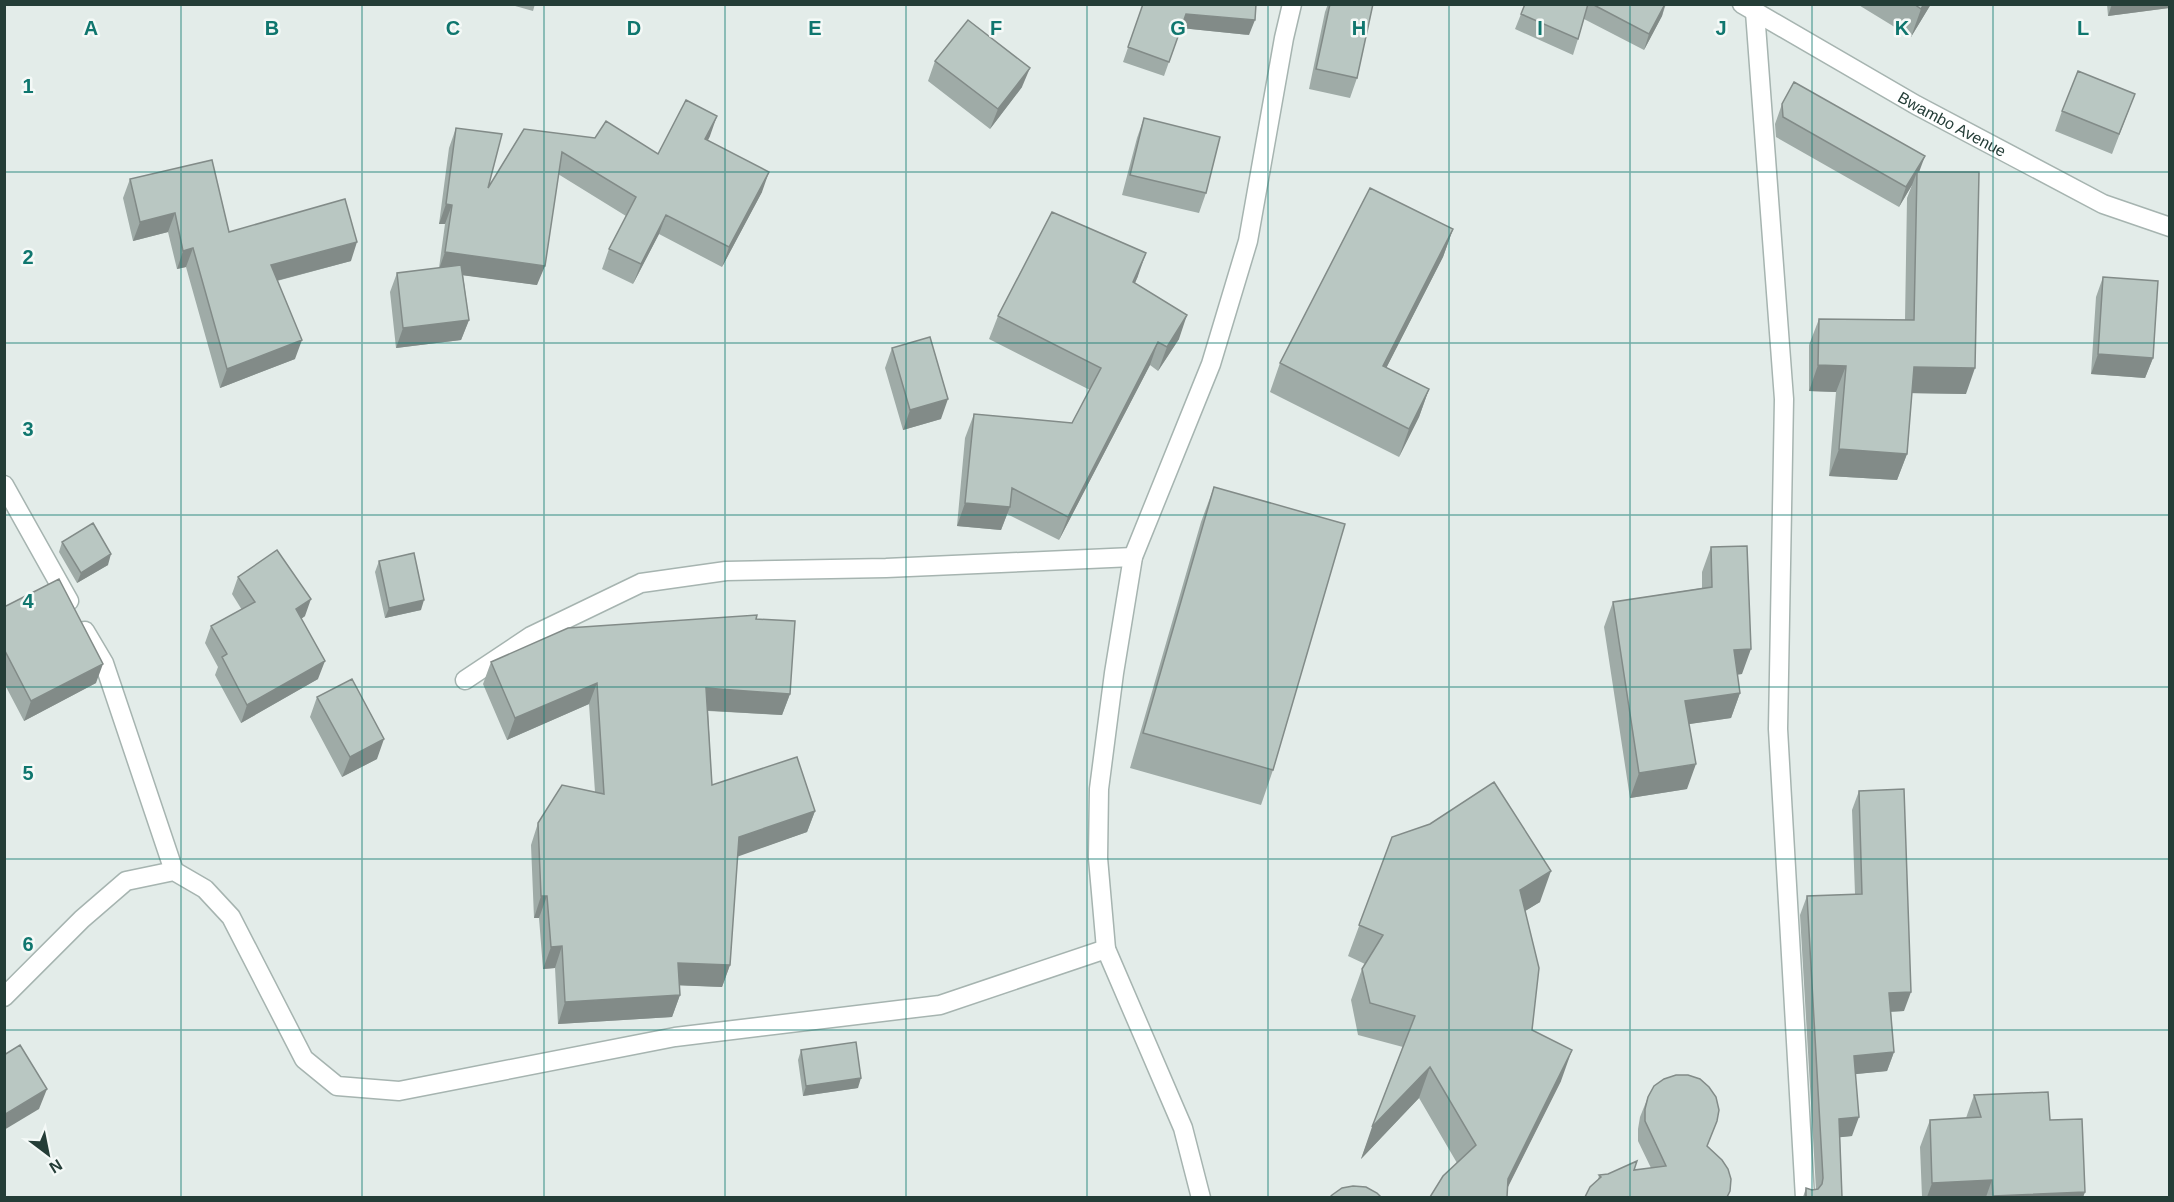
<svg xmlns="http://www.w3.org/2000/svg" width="2174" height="1202" font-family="Helvetica,sans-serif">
<rect width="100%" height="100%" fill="#e3ece9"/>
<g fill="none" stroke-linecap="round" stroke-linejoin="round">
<!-- street casing -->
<g stroke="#a6b4b0" stroke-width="21">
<g id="street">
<path id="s1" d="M1742,4L1916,105L2103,204L2170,227"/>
<path d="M1755,12L1784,399L1778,729L1805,1198"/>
<path d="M4,485L69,601"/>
<path d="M85,631L104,663L174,871"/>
<path d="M465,680L531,636L641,583L726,571L886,568L1133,557"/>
<path d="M4,997L82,919L126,881L174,871L205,889L231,917L304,1059L337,1086L399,1091L675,1037L940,1005L1106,949"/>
<path d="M1201,1198L1183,1128L1106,949L1098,858L1099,789L1114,673L1133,557L1211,364L1248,241L1284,38L1292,4"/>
</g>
</g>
<!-- street -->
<use href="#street" stroke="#fff" stroke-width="18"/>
</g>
<!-- wall -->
<path fill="#9faba7" d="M508,4H535L533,11Z
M1143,4L1249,35L1181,28L1164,76L1123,62Z
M1328,4H1330L1357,78L1350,98L1309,89L1325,12Z
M1525,4H1666L1662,16L1644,50L1584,19L1578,39L1573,55L1515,29Z
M1857,4H1931L1911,37Z
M2107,4H2169V8L2108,16Z
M935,61L1022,87L990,129L928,81Z
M2135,94L2112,154L2055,131L2062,111Z
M1782,104L1919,172L1966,394L1912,393L1907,454L1897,480L1829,476L1836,392L1809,391V345L1819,319L1905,320L1907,198L1912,185L1899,207L1776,137L1775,124Z
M1144,118L1206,193L1199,213L1122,195L1137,138Z
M456,128L488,188L524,129L658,154L710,136L708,140L762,192L722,267L659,234L633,284L602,269L609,249L626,216L558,174L537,285L463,275L469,320L461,340L396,348L390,292L397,273L439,268L445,224H439L449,148Z
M130,179L229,232L351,261L277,281L295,359L220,388L186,267L177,269L168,232L133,241L123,198Z
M1453,229L1443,257L1386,368L1429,389L1419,417L1399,457L1270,392L1280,363Z
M1138,276L1135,283L1179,339L1158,371L1150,365L1059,540L1007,514L1001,530L957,526L965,438L974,414L1072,423L1090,390L989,339L998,316Z
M2103,277L2153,358L2145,378L2091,374L2096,297Z
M892,348L941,419L903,430L885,368Z
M1214,487L1273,770L1261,805L1130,768L1201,522Z
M62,542L108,565L77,583L59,552Z
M1711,547L1742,674L1737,675L1740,693L1731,718L1689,724L1687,789L1630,798L1604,627L1613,602L1702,588V572Z
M379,561L421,610L385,618L375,572Z
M238,577L305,616L301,619L318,679L241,723L215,675L218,667L205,643L211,626L242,610L232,594Z
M4,607L96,683L24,721L4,683Z
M756,619L790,694L782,715L708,711L712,785L815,811L807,832L737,856L730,965L722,987L679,985L680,995L672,1017L558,1024L555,968L543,969L539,918H534L531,845L538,823L595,792L589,704L507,740L483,684L491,662Z
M317,697L377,759L342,777L310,717Z
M1859,791L1904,1011L1891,1012L1894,1052L1887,1071L1855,1074L1852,1136L1840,1137L1842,1197H1803L1806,1188L1812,1190L1816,1189L1800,915L1807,896L1855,894L1852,810Z
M1392,837L1540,902L1525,911L1532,1030L1561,1081L1507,1188L1457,1163L1419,1098L1361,1159L1403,1047L1358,1035L1351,1000L1362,969L1365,964L1348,956Z
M801,1050L858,1088L803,1096L798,1060Z
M1974,1095L2050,1120L2085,1192L2083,1197H1922L1920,1147L1930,1120L1966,1118Z
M1648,1097L1708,1147L1722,1160L1598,1180L1599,1175L1651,1168L1638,1141V1129L1640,1117Z"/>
<!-- shaded-wall -->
<path fill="#828b88" d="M1665,4L1662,16L1644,50L1649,34Z
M1924,4H1931L1911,37L1921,9Z
M2112,4H2169V8L2108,16Z
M1186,14L1255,20L1249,35L1181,28Z
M1030,68L1022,87L990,129L998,109Z
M717,116L710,136L698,159L705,139Z
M1925,156L1918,175L1917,172L1912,185L1899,207L1906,187Z
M769,172L762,192L722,267L729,247Z
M446,204L452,205L445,224H439Z
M175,213L168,232L133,241L140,222Z
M666,215L659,234L633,284L641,264Z
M1453,229L1443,257L1373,394L1383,366Z
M357,242L351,261L264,284L271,265Z
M193,248L186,267L177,269L183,251Z
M445,252L545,266L537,285L438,272Z
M1146,253L1138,276L1125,305L1133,282Z
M1187,315L1179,339L1158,371L1167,347Z
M469,320L461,340L396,348L403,328Z
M302,340L295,359L220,388L227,369Z
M1158,342L1150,365L1059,540L1068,517Z
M2098,354L2153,358L2145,378L2091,374Z
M1818,365L1846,366L1836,392L1809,391Z
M1914,367L1975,368L1966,394L1904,393Z
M1429,389L1419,417L1399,457L1409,429Z
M948,399L941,419L903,430L910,410Z
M1839,449L1907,454L1897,480L1829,476Z
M965,503L1010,507L1001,530L957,526Z
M111,554L108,565L77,583L81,573Z
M311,599L305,616L290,627L296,609Z
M424,600L421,610L385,618L389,608Z
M1751,649L1742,674L1725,675L1734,650Z
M325,661L318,679L241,723L247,705Z
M103,664L96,683L24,721L31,701Z
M597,683L589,704L507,740L515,718Z
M706,688L790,694L782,715L698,710Z
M1740,693L1731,718L1676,726L1685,701Z
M384,739L377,759L342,777L350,757Z
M1696,764L1687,789L1630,798L1639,773Z
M815,811L807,832L731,859L739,837Z
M1551,871L1540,902L1509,921L1520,890Z
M541,896H547L539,918H534Z
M562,946L555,968L543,969L551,947Z
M678,963L730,965L722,987L670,985Z
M1911,992L1904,1011L1882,1012L1889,993Z
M680,995L672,1017L558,1024L565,1002Z
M1572,1050L1561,1081L1503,1197L1508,1179Z
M1894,1052L1887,1071L1847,1075L1854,1056Z
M1430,1067L1419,1098L1361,1159L1372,1127Z
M861,1078L858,1088L803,1096L806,1086Z
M47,1089L39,1109L4,1130V1115Z
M1859,1117L1852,1136L1833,1138L1839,1119Z
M1992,1180L1986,1197H1927L1932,1183Z
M2085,1192L2083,1197H1992L1993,1196Z"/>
<!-- building -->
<path fill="#b9c7c2" stroke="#828b88" stroke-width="1.5" d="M1143,4H1256L1255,20L1186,14L1169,62L1128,47Z
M1330,4H1373L1357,78L1316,69Z
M1525,4H1588L1578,39L1521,14Z
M1592,4H1665L1649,34Z
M1914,4H1924L1921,9Z
M968,20L1030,68L998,109L935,61Z
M2078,71L2135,94L2119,134L2062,111Z
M1794,82L1925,156L1906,187L1783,117L1782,104Z
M686,100L717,116L705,139L769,172L729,247L666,215L641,264L609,249L636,197L562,152L545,266L445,252L452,205L446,204L456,128L502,134L488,188L524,129L595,138L606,121L658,154Z
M1144,118L1220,137L1206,193L1130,175Z
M212,160L229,232L345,199L357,242L271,265L302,340L227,369L193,248L183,251L175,213L140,222L130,179Z
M1917,172H1979L1975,368L1914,367L1907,454L1839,449L1846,366L1818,365L1819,319L1914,320Z
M1370,188L1453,229L1383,366L1429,389L1409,429L1280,363Z
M1052,212L1146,253L1133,282L1187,315L1167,347L1158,342L1068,517L1012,488L1010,507L965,503L974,414L1072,423L1101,368L998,316Z
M461,265L469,320L403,328L397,273Z
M2103,277L2158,281L2153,358L2098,354Z
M930,337L948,399L910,410L892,348Z
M1214,487L1345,524L1273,770L1143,733Z
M93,523L111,554L81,573L62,542Z
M1747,546L1751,649L1734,650L1740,693L1685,701L1696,764L1639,773L1613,602L1712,587L1711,547Z
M277,550L311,599L296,609L325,661L247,705L222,657L227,654L211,626L255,602L238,577Z
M414,553L424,600L389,608L379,561Z
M59,579L103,664L31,701L4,649V607Z
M757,615L756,619L795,621L790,694L706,688L712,785L797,757L815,811L739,837L730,965L678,963L680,995L565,1002L562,946L551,947L547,896H541L538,823L562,785L604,794L597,683L515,718L491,662L568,628Z
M352,679L384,739L350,757L317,697Z
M1494,782L1551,871L1520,890L1539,968L1532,1030L1572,1050L1508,1179L1507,1197H1430L1443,1176L1476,1145L1430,1067L1372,1127L1415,1016L1370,1003L1362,969L1383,935L1359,925L1392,837L1430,824Z
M1904,789L1911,992L1889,993L1894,1052L1854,1056L1859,1117L1839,1119L1842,1197H1806V1188L1812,1190L1818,1189L1822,1184L1823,1178L1807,896L1862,894L1859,791Z
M856,1042L861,1078L806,1086L801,1050Z
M20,1045L47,1089L4,1115V1055Z
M1676,1075H1688L1700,1079L1709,1087L1716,1097L1719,1110L1717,1121L1707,1146L1722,1160L1728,1169L1731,1179L1730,1191L1727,1197H1585L1590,1187L1601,1177L1599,1175L1608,1174L1637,1161L1634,1170L1666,1166L1645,1121V1109L1648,1097L1654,1086L1664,1079Z
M2048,1092L2050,1120L2082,1119L2085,1192L1993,1196L1992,1180L1932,1183L1930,1120L1981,1117L1974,1095Z
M1353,1186L1366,1187L1377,1193L1381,1197H1330L1332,1195L1342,1188Z"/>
<!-- grid -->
<path fill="none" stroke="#0f766e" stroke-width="1.5" stroke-opacity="0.55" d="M181,4V1198M362,4V1198M544,4V1198M725,4V1198M906,4V1198M1087,4V1198M1268,4V1198M1449,4V1198M1630,4V1198M1812,4V1198M1993,4V1198M4,172H2170M4,343H2170M4,515H2170M4,687H2170M4,859H2170M4,1030H2170"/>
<g text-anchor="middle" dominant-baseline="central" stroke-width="5" stroke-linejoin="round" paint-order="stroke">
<!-- street labels -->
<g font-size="16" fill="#243d37" stroke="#f4f9f7">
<text stroke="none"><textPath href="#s1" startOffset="242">Bwambo Avenue</textPath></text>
</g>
</g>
<g font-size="20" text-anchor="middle" font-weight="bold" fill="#0f766e" stroke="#f4f9f7" stroke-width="5" stroke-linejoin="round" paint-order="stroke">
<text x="91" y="35">A</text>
<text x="272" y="35">B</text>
<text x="453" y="35">C</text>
<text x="634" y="35">D</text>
<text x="815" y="35">E</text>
<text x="996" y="35">F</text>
<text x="1178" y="35">G</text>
<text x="1359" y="35">H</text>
<text x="1540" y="35">I</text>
<text x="1721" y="35">J</text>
<text x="1902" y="35">K</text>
<text x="2083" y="35">L</text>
<text x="28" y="93">1</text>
<text x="28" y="264">2</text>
<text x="28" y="436">3</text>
<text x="28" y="608">4</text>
<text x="28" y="780">5</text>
<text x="28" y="951">6</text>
</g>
<!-- border -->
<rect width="2174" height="1202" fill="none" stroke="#243d37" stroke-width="12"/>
<!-- north arrow -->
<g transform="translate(48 1154) rotate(148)" stroke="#f4f9f7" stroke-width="4.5" paint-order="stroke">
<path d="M0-4.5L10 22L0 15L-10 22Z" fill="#243d37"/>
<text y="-9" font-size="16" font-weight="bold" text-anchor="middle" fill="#243d37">N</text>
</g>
</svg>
